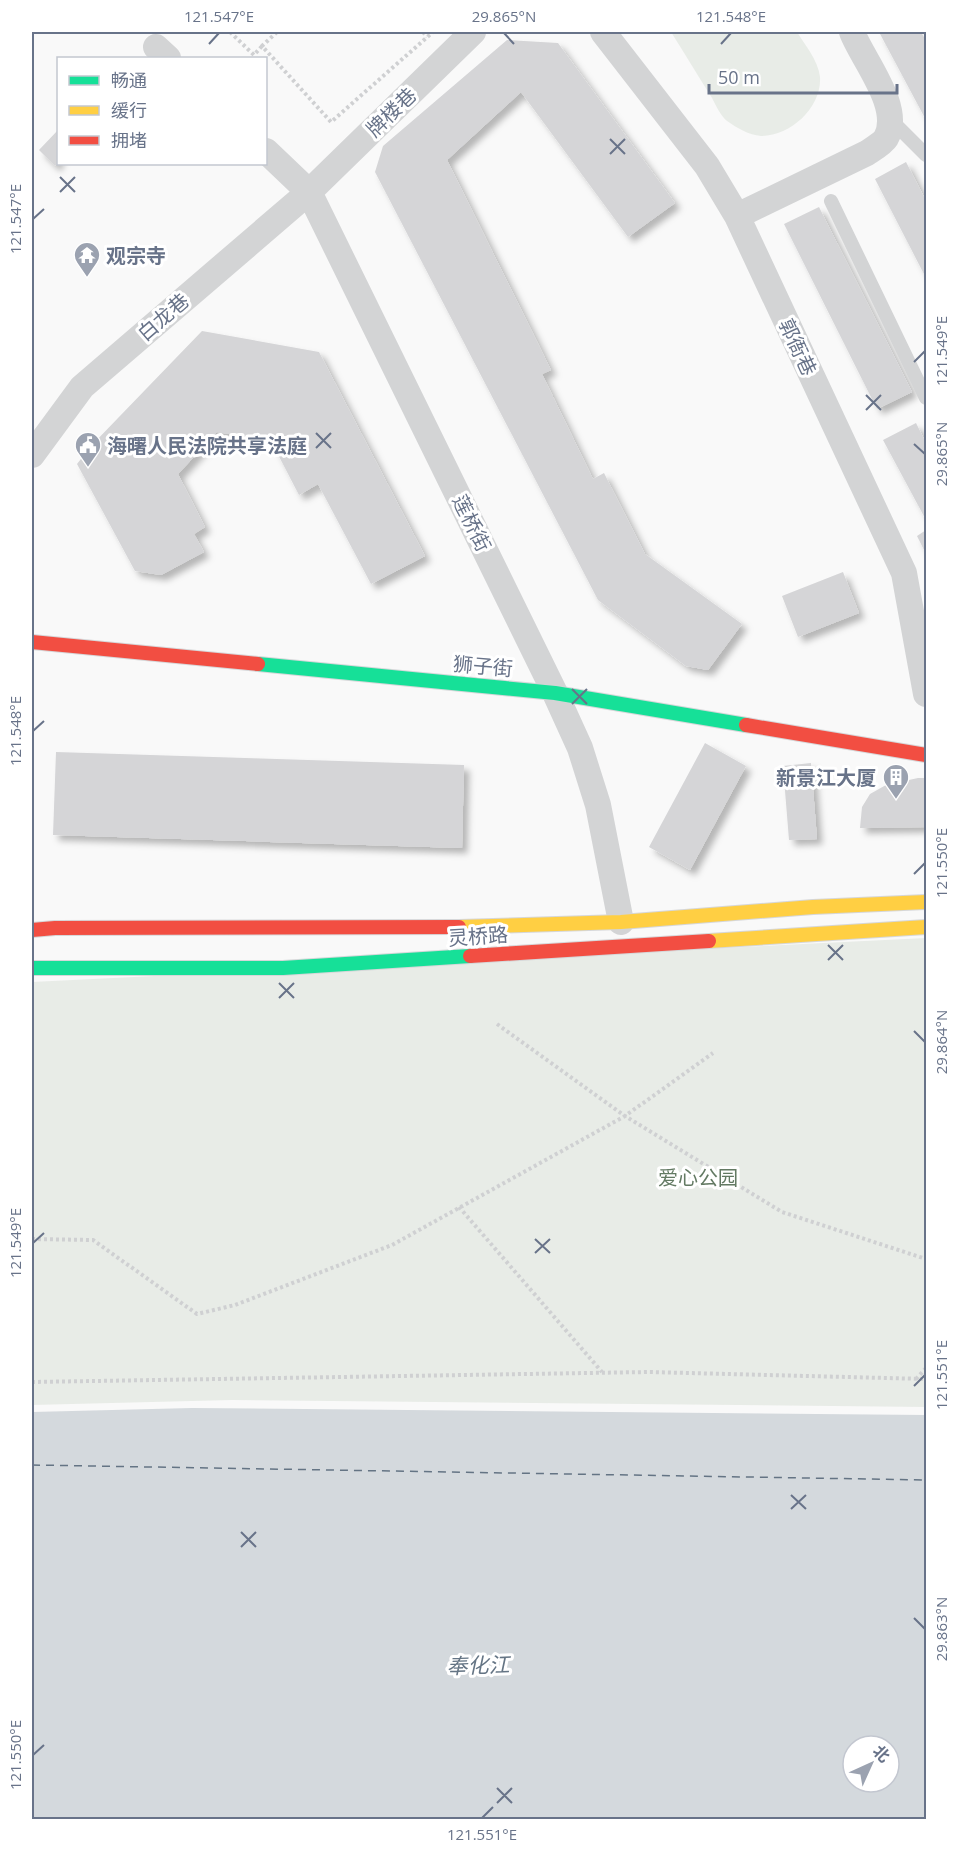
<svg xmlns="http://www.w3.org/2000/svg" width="958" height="1851" font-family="'Open Sans','Noto Sans SC',sans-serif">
<defs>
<filter id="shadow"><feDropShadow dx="5.5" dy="5.5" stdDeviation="3" flood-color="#0004"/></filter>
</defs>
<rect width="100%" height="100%" fill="#f9f9f9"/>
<!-- green -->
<path fill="#e8ece7" d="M671,32H797C805,45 818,60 820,77C822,107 791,136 761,136C749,135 737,128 727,121C721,116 716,106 712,98C698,76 685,54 671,32Z
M926,938V1407L232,1400L32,1405V982Z"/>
<!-- water -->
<path fill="#d4d9dd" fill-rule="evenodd" d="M192,1408L926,1415V1819H32V1412ZM853,1746H889V1782H853Z"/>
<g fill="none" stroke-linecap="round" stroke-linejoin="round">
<!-- ferry -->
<path stroke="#647484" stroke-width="1.5" stroke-dasharray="8 6" stroke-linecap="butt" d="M32,1465L926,1480"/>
</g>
<!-- building -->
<path fill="#d5d5d7" filter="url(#shadow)" d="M879,32H921L926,41V120Z
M507,40L558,43L675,203L628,237L521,92L447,160L551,370L542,374L593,479L604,473L645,554L742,624L708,670L686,666L598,600L375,172L383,146Z
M58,130V162L55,166L39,150Z
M906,162L926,201V278L875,179Z
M819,207L912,392L877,409L784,224Z
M202,331L319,352L425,556L371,584L318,484L299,495L271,441L217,432L178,474L205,527L194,534L204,552L161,575L135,571L77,464L91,446Z
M916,423L926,443V520L883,440Z
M926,530V554L917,536Z
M843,572L859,613L798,637L782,596Z
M705,743L746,766L690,870L649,847Z
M56,752L464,765L462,848L53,835Z
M811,763L817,839L789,840L783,766Z
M918,778H926V827L860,828L862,807L870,794L886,785Z"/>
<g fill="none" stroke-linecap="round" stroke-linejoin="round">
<!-- fast casing -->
<g stroke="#d6d7d9" stroke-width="16">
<path id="fast" d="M258,664L555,693L746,725
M32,968H283L470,956"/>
</g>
<!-- slow casing -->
<g stroke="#d6d7d9" stroke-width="16">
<path id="slow" d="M459,927L621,922L813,907L926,902
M709,941L926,927"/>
</g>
<!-- jam casing -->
<g stroke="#d6d7d9" stroke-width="16">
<path id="jam" d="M32,642L258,664
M746,725L926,755
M32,930L55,928L459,927
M470,956L709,941"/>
</g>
<!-- path -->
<path stroke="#cfd0d2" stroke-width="4" stroke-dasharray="3 3" stroke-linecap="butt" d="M230,32L254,55L262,46
M277,32L262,46L331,122L433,32
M423,32L427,37
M497,1024L625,1116L782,1212L926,1259
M459,1207L602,1372
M32,1239L93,1240L197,1314L235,1305L392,1245L625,1116L713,1053
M916,1379L926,1368
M32,1382L649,1372L926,1379"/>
<!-- lane -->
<path stroke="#d3d4d5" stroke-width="14" d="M890,119L926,155
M831,201L926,398"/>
<!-- street -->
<path stroke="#d3d4d5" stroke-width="26" d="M603,32L707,166L737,216L904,573L926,694
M156,47L168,58
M266,151L309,192L555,693L580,748L598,805L621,922
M737,216L867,153C873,149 883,143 886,138C903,107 862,59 852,32
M32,455L82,387L309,192L473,32"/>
<!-- fast -->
<use href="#fast" stroke="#16e098" stroke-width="14"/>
<!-- slow -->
<use href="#slow" stroke="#ffcf43" stroke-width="14"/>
<!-- jam -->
<use href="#jam" stroke="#f24e42" stroke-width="14"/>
</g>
<!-- ticks -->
<path fill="none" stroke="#687389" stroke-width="2" d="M504,33L514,44M209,44L219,33M721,44L731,33M610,139L625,154M610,154L625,139M60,177L75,192M60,192L75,177M33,219L44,209M914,362L925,351M866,395L881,410M866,410L881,395M316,433L331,448M914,444L925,454M316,448L331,433M572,689L587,704M572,704L587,689M33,731L44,721M914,874L925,863M828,945L843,960M828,960L843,945M279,983L294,998M279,998L294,983M914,1031L925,1042M535,1239L550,1253M33,1243L44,1233M535,1253L550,1239M914,1386L925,1375M791,1495L806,1509M791,1509L806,1495M241,1532L256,1547M241,1547L256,1532M914,1618L925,1629M33,1755L44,1745M497,1788L512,1803M497,1803L512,1788M482,1818L493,1807"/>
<!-- icons -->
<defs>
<g id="temple-pin" transform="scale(1.35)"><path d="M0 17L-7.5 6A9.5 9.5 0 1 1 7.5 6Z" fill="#9ba2b0" stroke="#fff"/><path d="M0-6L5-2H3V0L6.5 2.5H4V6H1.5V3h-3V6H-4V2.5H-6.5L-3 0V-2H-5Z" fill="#fff"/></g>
<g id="civic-pin" transform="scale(1.35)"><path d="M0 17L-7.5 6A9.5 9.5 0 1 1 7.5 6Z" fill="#9ba2b0" stroke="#fff"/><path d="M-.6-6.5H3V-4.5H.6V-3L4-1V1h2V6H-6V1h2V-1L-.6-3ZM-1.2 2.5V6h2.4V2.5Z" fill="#fff"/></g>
<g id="building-pin" transform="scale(1.35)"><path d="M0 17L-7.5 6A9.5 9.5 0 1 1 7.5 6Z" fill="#9ba2b0" stroke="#fff"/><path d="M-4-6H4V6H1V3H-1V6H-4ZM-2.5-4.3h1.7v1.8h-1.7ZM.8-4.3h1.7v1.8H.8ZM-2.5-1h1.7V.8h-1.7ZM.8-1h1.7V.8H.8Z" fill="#fff"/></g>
</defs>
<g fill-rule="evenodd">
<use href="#temple-pin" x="87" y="255"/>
<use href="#civic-pin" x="88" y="445"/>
<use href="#building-pin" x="896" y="777"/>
</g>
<g text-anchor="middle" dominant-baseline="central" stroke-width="6" stroke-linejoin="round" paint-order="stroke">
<!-- street labels -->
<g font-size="20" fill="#687389" stroke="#fff">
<text transform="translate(391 112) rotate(-44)">牌楼巷</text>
<text transform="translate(163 317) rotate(-41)">白龙巷</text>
<text transform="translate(798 347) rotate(65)">郭衙巷</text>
<text transform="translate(472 523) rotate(64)">莲桥街</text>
<text transform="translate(483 666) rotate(5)">狮子街</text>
<text transform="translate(478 936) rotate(-4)">灵桥路</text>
</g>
<!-- poi labels -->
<g font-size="20" font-weight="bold" fill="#687389" stroke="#fff" text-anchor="start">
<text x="106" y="255">观宗寺</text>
<text x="107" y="445">海曙人民法院共享法庭</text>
<text x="876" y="777" text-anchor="end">新景江大厦</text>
</g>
<!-- park labels -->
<g font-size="20" fill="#637a63" stroke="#fff">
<text x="698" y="1177">爱心公园</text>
</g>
<!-- water labels -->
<g font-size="21" font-style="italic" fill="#647484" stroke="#fff">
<text transform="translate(478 1665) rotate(-2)">奉化江</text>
</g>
</g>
<!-- border -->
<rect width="958" height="1851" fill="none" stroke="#ffffff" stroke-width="66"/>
<!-- legend -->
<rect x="57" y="57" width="210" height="108" fill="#ffffff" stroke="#c3c7d0" stroke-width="1.5"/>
<rect x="69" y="76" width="30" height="9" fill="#16e098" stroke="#c3c7d0" stroke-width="1.5"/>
<text x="111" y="87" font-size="18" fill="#687389">畅通</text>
<rect x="69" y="106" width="30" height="9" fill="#ffcf43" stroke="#c3c7d0" stroke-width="1.5"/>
<text x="111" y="117" font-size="18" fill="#687389">缓行</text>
<rect x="69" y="136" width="30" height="9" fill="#f24e42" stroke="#c3c7d0" stroke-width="1.5"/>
<text x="111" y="147" font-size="18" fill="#687389">拥堵</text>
<!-- north arrow -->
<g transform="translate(871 1764) rotate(45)"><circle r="28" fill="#ffffff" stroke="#c3c7d0" stroke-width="1.5"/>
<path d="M0-4.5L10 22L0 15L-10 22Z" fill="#9ba2b0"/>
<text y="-9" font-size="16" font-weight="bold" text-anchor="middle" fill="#687389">北</text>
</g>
<!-- scale -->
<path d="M709 84v9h188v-9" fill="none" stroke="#687389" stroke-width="3"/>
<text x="718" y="84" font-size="18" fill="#687389" stroke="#ffffff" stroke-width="4.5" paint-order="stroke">50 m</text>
<rect x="33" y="33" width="892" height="1785" fill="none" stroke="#687389" stroke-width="2"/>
<g font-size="15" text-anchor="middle" fill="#687389">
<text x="219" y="22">121.547°E</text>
<text x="504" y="22">29.865°N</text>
<text x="731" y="22">121.548°E</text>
<text transform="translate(16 219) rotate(-90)" y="5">121.547°E</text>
<text transform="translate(942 351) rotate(-90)" y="5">121.549°E</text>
<text transform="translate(942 454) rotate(-90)" y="5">29.865°N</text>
<text transform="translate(16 731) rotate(-90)" y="5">121.548°E</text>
<text transform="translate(942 863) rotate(-90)" y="5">121.550°E</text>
<text transform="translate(942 1042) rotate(-90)" y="5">29.864°N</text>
<text transform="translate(16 1243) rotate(-90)" y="5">121.549°E</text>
<text transform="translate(942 1375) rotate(-90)" y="5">121.551°E</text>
<text transform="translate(942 1629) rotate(-90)" y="5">29.863°N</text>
<text transform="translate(16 1755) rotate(-90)" y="5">121.550°E</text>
<text x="482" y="1840">121.551°E</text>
</g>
</svg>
